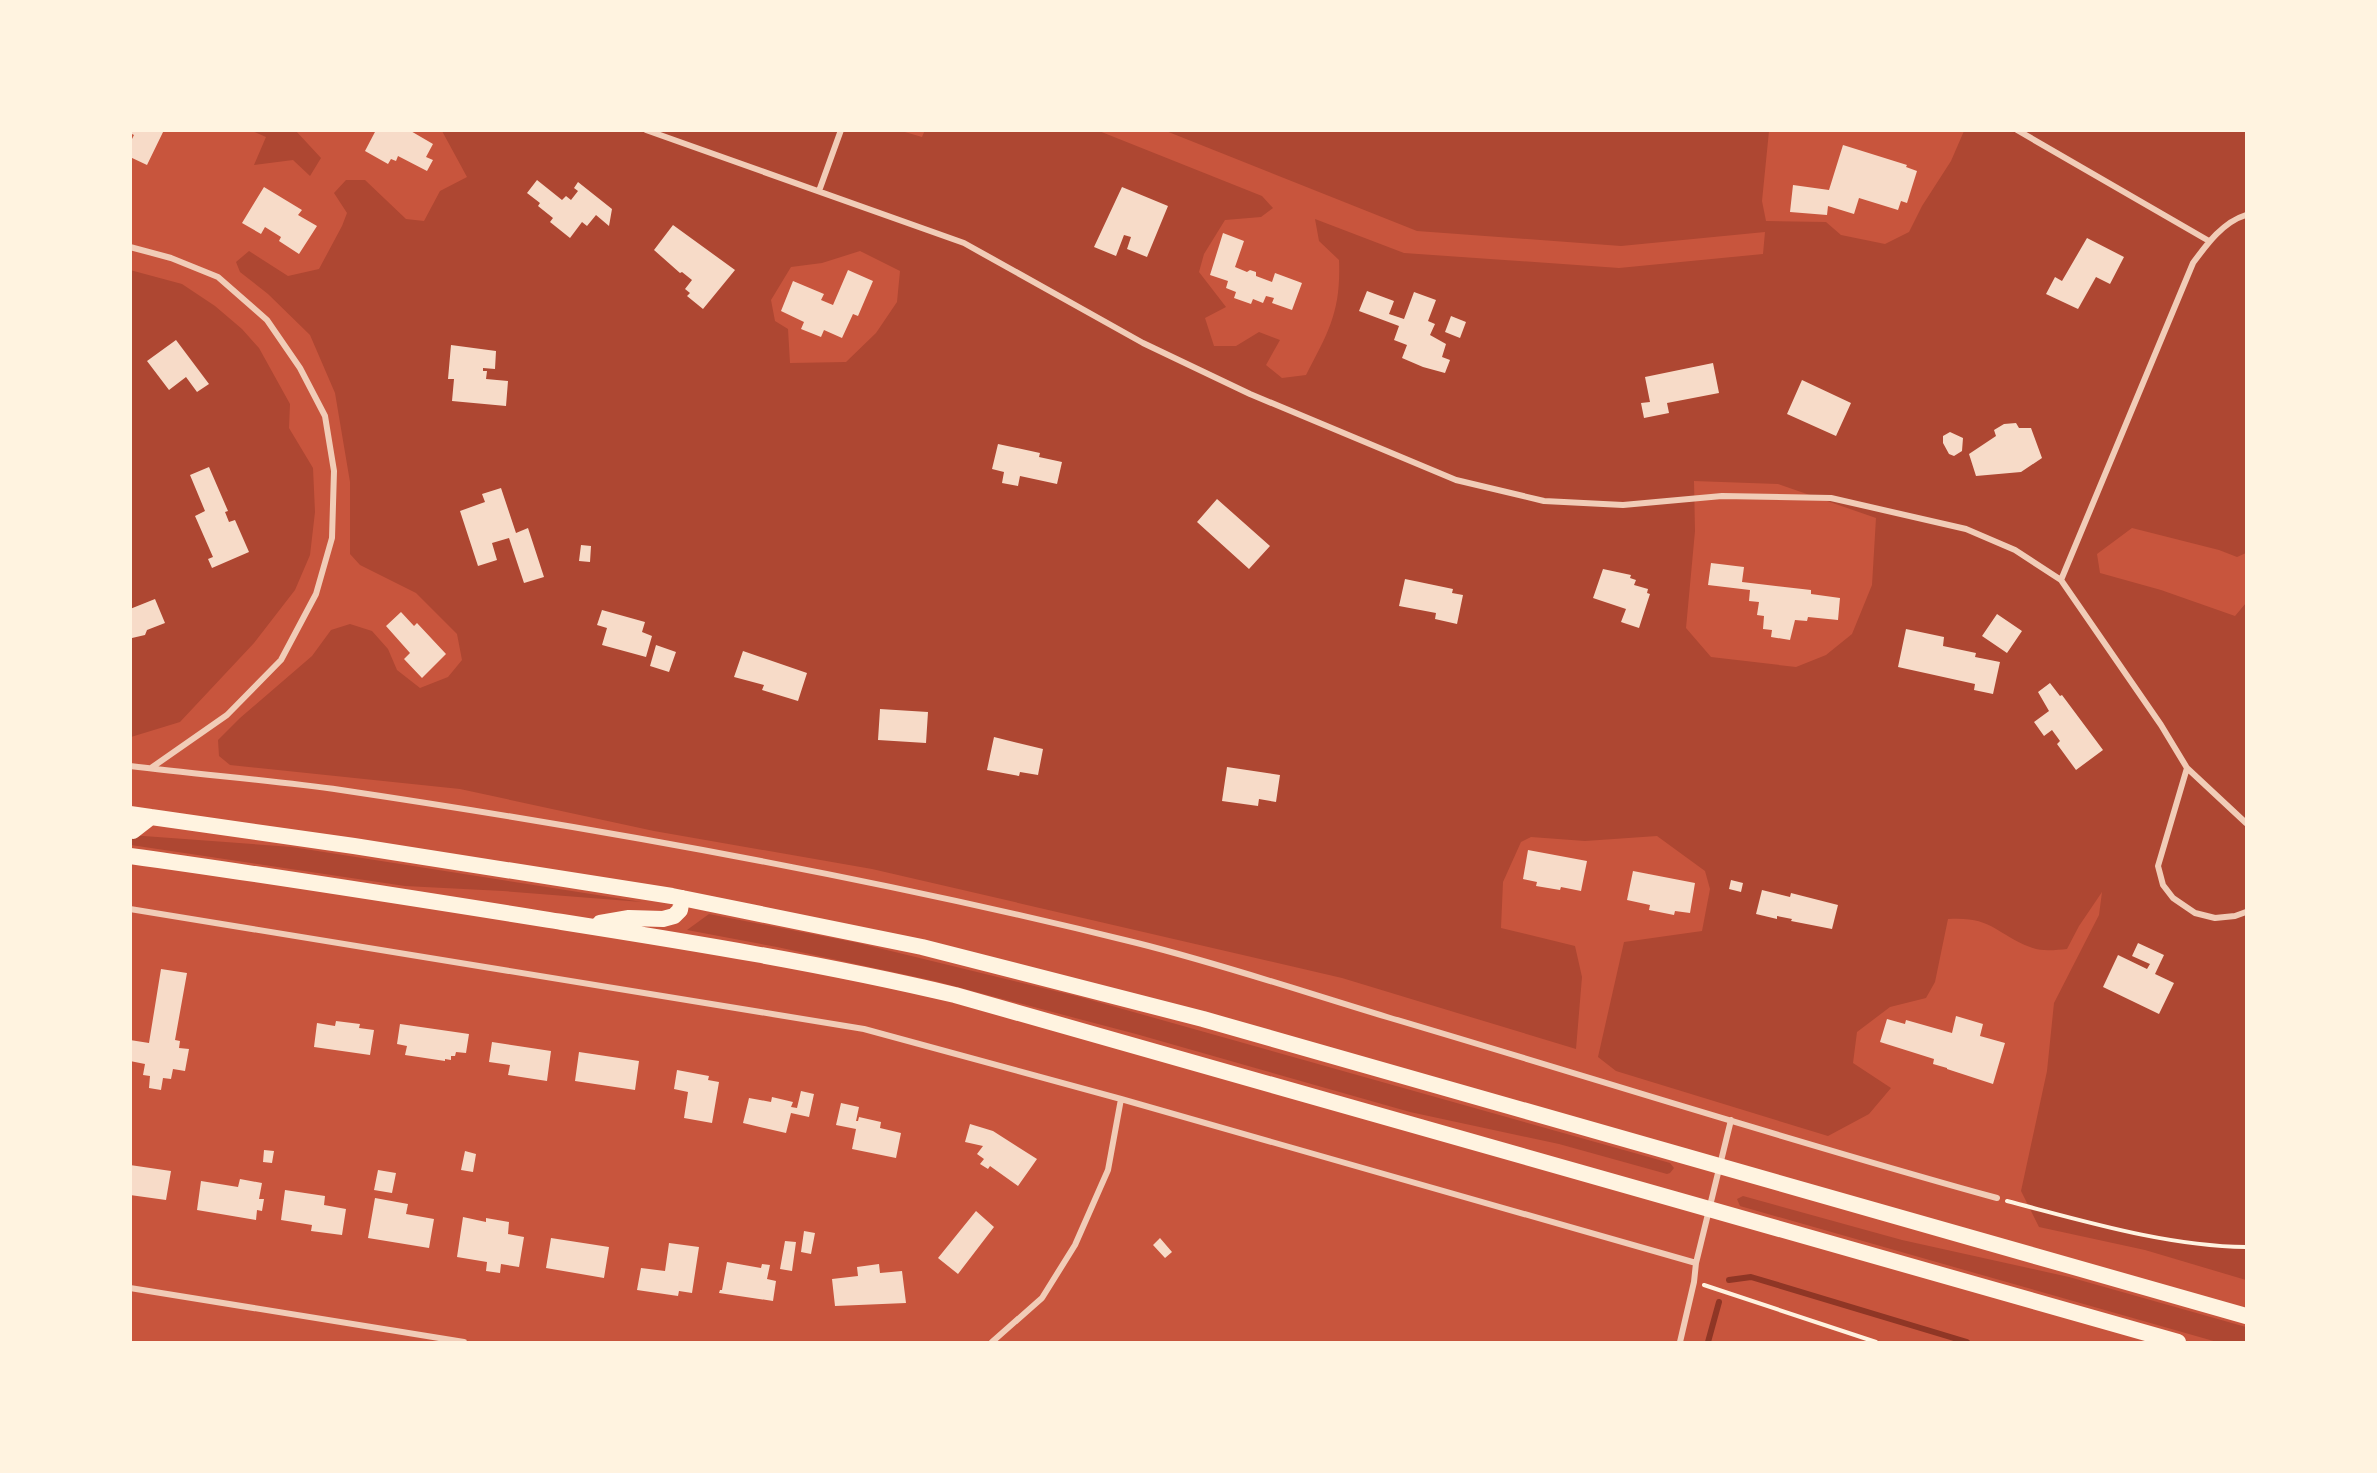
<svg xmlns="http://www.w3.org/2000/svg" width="2377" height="1473" font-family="Roboto,sans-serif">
<rect width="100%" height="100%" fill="#c8553d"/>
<!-- green -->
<path fill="#ae4732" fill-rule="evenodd" d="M898,130L922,137L925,130L1099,131L1262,196L1273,208L1261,217L1225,220L1204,254L1199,272L1226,307L1205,318L1214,346H1236L1259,332L1280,340L1266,365L1282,378L1306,375C1329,331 1341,311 1339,260L1319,241L1315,219L1404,253L1619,268L1763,254L1765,232L1621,246L1417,231L1166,131H1769L1762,201L1766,221L1826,222L1841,235L1885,244L1909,232L1922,206L1951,161L1964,131H2246V553L2237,557L2219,550L2132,528L2097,554L2100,573L2161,590L2235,616L2246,603V1280L2145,1250L2039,1227L2021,1191L2047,1071L2054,1003L2099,915L2102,892L2079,926L2067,949C2055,950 2042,952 2030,947C1995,933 1991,916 1948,919L1935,982L1926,998L1890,1007L1857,1032L1853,1063L1891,1088L1869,1114L1828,1136L1616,1071L1598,1057L1624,942L1702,931L1710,889L1705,871L1657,836L1585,841L1531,837L1521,842L1503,882L1501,928L1575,946L1582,977L1576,1049L1342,978L872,869L654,831L460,789L230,765L219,756L218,740L240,718L312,656L331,630L350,624L372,631L388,649L397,670L420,688L448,677L462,660L457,634L416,593L360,565L350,554V482L335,393L310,335L268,294L240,272L236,262L249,251L288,276L319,269L342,226L347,213L334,193L346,180H365L406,219L424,221L440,191L467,177L442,131ZM860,251L900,271L897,302L876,333L846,362L790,363L788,329L775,321L771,300L791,267L822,263ZM1694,481L1778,484L1876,518L1872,585L1852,634L1826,655L1796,667L1711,657L1686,628L1695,531Z
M252,131H296L321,158L310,176L293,160L254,165L266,137Z
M130,270L182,284L215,306L242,329L259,348L290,404L289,428L313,468L315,512L310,555L295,590L254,643L180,722L131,737Z
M130,835L292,847L642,902L503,891L405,886L131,845Z
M709,914L858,943L1080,997L1670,1163L1674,1168L1670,1173L1667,1174L1559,1144L1410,1112L1136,1034L935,981L777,947L687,930Z
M1743,1196L1902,1240L2069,1277L2246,1327V1342H2217L1740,1206L1737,1199Z"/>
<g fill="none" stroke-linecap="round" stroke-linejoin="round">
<!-- stream -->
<path stroke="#8f3625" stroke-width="6" d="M1729,1280L1751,1277L1967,1342
M1708,1342L1719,1302"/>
</g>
<!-- building -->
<path fill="#f7dbc8" d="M131,130H164L147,165L130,157V143L134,135L130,133Z
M376,130H409L433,144L426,157L433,160L427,171L398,156L396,161L391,159L388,164L365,151Z
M1843,145L1907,165L1906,167L1917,171L1907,203L1901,201L1898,210L1859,198L1854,214L1828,206L1827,215L1790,212L1793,185L1829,190Z
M537,180L562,200L566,196L571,200L578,191L574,188L578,182L612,209L609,226L596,215L587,226L582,222L570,238L550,222L553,218L538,206L540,203L527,193Z
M264,187L302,210L298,215L317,226L299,254L279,241L281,237L265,227L261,234L242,223Z
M1122,187L1168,206L1147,257L1127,249L1131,237L1124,235L1116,256L1094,247Z
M673,225L735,270L703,309L687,296L690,293L685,289L692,280L682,272L680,273L654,250Z
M1223,233L1244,241L1235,267L1247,272L1250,270L1256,272V276L1272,282L1275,273L1302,283L1292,310L1272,303L1274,298L1266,296L1263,303L1253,299L1251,304L1234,298L1236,292L1226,288L1228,281L1210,275Z
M2087,238L2124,257L2110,284L2096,277L2078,309L2046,294L2055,277L2062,281Z
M848,270L873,281L858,316L853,314L842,338L824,330L821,337L801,329L804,322L781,311L793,281L824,294L821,300L833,305Z
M1367,291L1394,301L1389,314L1404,319L1414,292L1436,300L1428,321L1435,324L1430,335L1446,344L1442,357L1450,360L1445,373L1423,367L1402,358L1407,345L1394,340L1399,326L1359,311Z
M1451,316L1466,322L1460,338L1445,332Z
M176,340L209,384L197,392L186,377L169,390L147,361Z
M451,345L496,351L495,369L483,368V371H487L486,379L508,381L506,406L452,401L454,379H448Z
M1713,363L1719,393L1667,403L1669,413L1644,418L1641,403L1650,402L1645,377Z
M1802,380L1851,403L1836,436L1787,414Z
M2016,423L2019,428H2031L2042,458L2021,472L1976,476L1969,454L1996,436L1994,430L2004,424Z
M1950,432L1963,438L1962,451L1954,456L1949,454L1943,443V436Z
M998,444L1040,453L1039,457L1062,462L1057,484L1020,476L1018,486L1002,483L1004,472L992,469Z
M209,467L228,511L225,512L229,522L235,520L249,552L212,568L208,559L213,557L195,516L205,511L190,475Z
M501,488L516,533L528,528L544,577L524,583L509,538L492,543L497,560L478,566L460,511L485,502L482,494Z
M1217,499L1270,546L1249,569L1197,522Z
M581,545L591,546L590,562L579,561Z
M1711,563L1744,567L1742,582L1811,590V594L1840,598L1838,620L1808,617L1807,621L1795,620L1790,640L1771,637L1772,630L1763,629L1764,616L1757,615L1759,602L1749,601L1750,590L1708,585Z
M1603,569L1631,575L1630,578L1636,580L1634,585L1648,589L1647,593L1650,594L1639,628L1621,622L1626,609L1593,598Z
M1405,579L1453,589L1452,593L1463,595L1457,624L1435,619L1436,613L1399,606Z
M155,599L165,623L147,630L145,635L132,638L130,609Z
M602,610L645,622L642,632L652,636L646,657L602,645L607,628L597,625Z
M401,612L414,626L417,623L446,654L422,678L404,659L410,653L386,626Z
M1997,614L2022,631L2007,653L1982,636Z
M1906,629L1944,637L1943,646L1976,653L1975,657L2000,662L1993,694L1974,690L1975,684L1898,667Z
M656,645L676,652L669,672L650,666Z
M743,651L807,673L798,701L762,690L764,685L734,677Z
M2050,683L2060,696L2062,695L2103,750L2076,770L2057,744L2060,741L2052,730L2044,736L2034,722L2049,711L2038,692Z
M880,709L928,712L926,743L878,740Z
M994,737L1043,749L1038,775L1020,772L1019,776L987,770Z
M1227,767L1280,775L1276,802L1259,799L1258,806L1222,801Z
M1528,850L1587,861L1581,891L1561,887L1560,890L1536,886L1537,882L1523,879Z
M1633,871L1695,883L1690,913L1675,911L1674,915L1649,910L1650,905L1627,900Z
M1731,880L1743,883L1741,892L1729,889Z
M1762,890L1790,897L1791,893L1838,905L1832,929L1791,921L1792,919L1777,916V919L1756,914Z
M2138,943L2164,955L2155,974L2174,983L2159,1014L2103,987L2118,955L2147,969L2150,964L2132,956Z
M161,969L187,973L175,1040L180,1041L179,1048L189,1049L185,1071L173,1069L171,1079L163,1078L161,1090L149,1088L150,1076L143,1075L145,1064L130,1061V1040L149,1043Z
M1956,1016L1983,1024L1980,1036L2005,1043L1993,1084L1947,1069V1068L1933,1064L1934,1059L1880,1042L1887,1019L1905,1024L1906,1020L1952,1033Z
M336,1021L360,1024L359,1028L374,1030L370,1055L314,1047L317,1023L335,1026Z
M400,1024L469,1034L466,1053L456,1052L455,1056H451V1060L445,1059V1061L405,1055L407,1046L397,1044Z
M492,1042L551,1051L547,1081L508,1075L510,1065L489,1062Z
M579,1052L639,1061L635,1090L575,1081Z
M677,1070L709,1076L708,1080L719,1082L712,1123L684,1118L688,1092L674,1089Z
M801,1091L814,1094L809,1117L791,1113L786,1133L743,1123L749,1098L771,1102L772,1097L793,1102L791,1107L797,1108Z
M841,1103L859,1107L856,1121H858L859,1117L881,1122L880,1128L901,1133L896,1158L852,1149L856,1129L836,1125Z
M970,1124L993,1131L1037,1159L1018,1186L990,1166L988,1169L980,1164L984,1159L977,1154L983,1146L965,1142Z
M264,1150L274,1151L272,1163L263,1162Z
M465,1151L476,1154L473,1172L461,1170Z
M130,1165L171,1171L166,1200L130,1195Z
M378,1170L396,1173L392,1193L374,1190Z
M240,1179L262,1183L259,1199H264L262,1211L257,1210L256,1220L197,1210L201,1181L238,1187Z
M285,1190L325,1196L324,1205L346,1209L342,1235L311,1231L312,1225L281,1220Z
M375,1198L408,1204L406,1214L434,1219L429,1248L368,1238Z
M976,1211L994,1227L958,1274L938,1258Z
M463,1217L486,1222V1218L509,1222L508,1234L524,1237L519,1267L501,1264L500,1273L486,1271L487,1262L457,1257Z
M804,1231L815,1233L811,1254L801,1252Z
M551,1238L609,1247L604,1278L546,1268Z
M1160,1238L1172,1252L1165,1258L1153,1245Z
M785,1241L796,1242L792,1271L780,1269Z
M669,1243L699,1247L692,1293L679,1291L678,1296L637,1290L641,1268L665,1271Z
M727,1262L761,1268L762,1264L770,1265L767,1279L776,1281L773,1301L719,1293L720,1290H722Z
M879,1264L880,1273L902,1271L906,1303L835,1306L832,1279L858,1276L857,1267Z"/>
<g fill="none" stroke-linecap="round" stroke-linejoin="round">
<!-- path -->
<path stroke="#fff3e0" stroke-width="4" d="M2007,1201C2084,1221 2166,1246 2246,1247
M1704,1285L1876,1342"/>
<!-- minor -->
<path stroke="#f1ccb7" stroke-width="6" d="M646,130L964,243L1143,343L1250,394L1456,480L1544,501L1623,505L1722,496L1831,498L1966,529L2015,550L2061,580L2161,725L2187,768L2158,866L2163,885L2173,898L2195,913L2215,918L2235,916L2246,912
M2017,130L2209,241
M819,191L841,130
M130,247L171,258L218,277L267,320L300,368L325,416L334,471L332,538L316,594L281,660L227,715L151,768
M2061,580L2193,263C2207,244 2223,222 2246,215
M130,766C201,775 271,780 341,790C609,830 875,878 1137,943C1221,964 1304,992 1387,1017C1590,1077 1793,1142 1997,1198
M2187,768L2246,823
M130,909L864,1029L1121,1099L1696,1263
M130,1288L464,1342
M992,1342L1042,1298L1075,1245L1108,1170L1121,1099
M1680,1342L1694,1282L1696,1263L1731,1120"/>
<!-- trunk -->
<path stroke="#fff3e0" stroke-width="16" d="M130,814L354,846L672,896L922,947L1203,1019L2246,1316
M130,830L133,831L151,817
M130,856C275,876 418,899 562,922C695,943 824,964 955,995L2178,1342
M600,923L629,918L663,919L674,916L680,910L682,898"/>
</g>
<!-- border -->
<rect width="2377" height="1473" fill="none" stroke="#fff3e0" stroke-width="264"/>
</svg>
